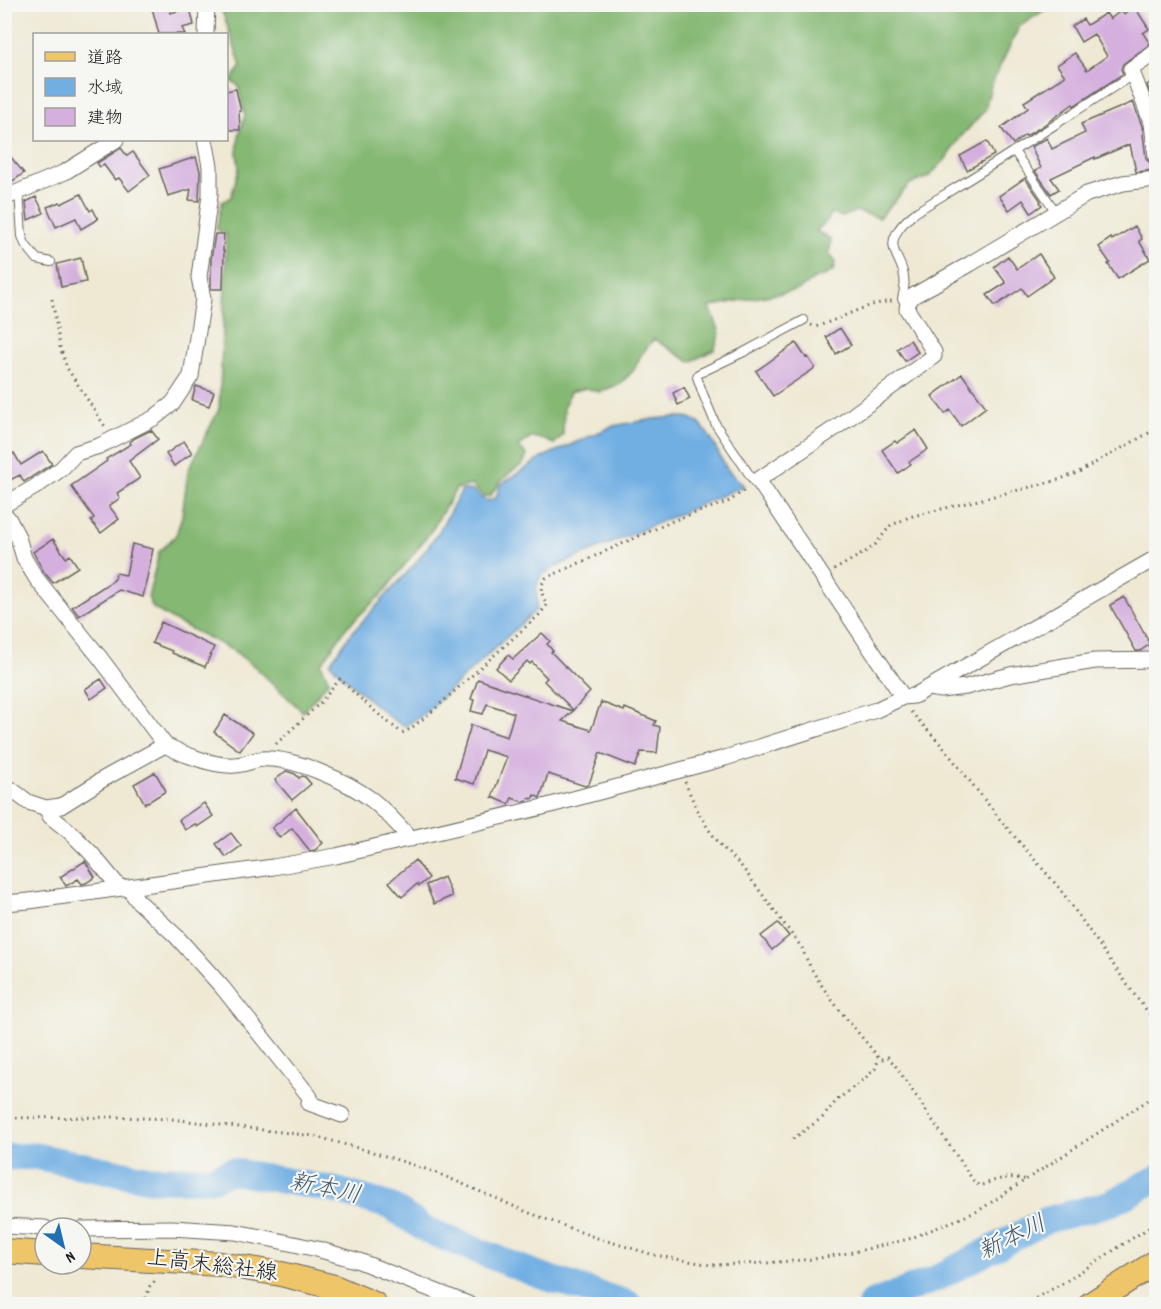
<svg xmlns="http://www.w3.org/2000/svg" width="1161" height="1309" font-family="Dekko,'Klee One',sans-serif">
<rect width="100%" height="100%" fill="#f6f6f2"/>
<filter id="ink" filterUnits="userSpaceOnUse"><feTurbulence type="fractalNoise" baseFrequency=".0167" numOctaves="2"/><feDisplacementMap in="SourceGraphic" scale="12" xChannelSelector="R" yChannelSelector="G"/><feConvolveMatrix kernelMatrix="1 2 1 2 8 2 1 2 1" color-interpolation-filters="sRGB"/></filter>
<filter id="wash" filterUnits="userSpaceOnUse"><feTurbulence type="fractalNoise" baseFrequency=".008" numOctaves="4" result="noise"/><feDisplacementMap in="SourceGraphic" scale="24" xChannelSelector="R" yChannelSelector="G"/><feGaussianBlur stdDeviation="1.35" result="paint"/><feColorMatrix in="noise" values="0 0 0 0 0 0 0 0 0 0 0 0 0 0 0 0 0 1.4 0 .05"/><feComposite in="paint" operator="in"/></filter>
<g filter="url(#wash)">
<rect width="100%" height="100%" fill="#efe9d4"/>
<!-- forest -->
<path fill="#85b873" stroke="#506a48" stroke-width="1.5" d="M220,5H1052L1019,27L991,85L985,110L960,138L945,160L927,178L910,184L879,218L856,211L842,217L830,213L828,220L816,231L831,239L829,254L835,261L834,270L826,275L816,278L798,290L732,302L710,307L720,333L714,350L690,362L654,339L641,355L634,370L620,384L599,392L586,388L570,392L564,407L563,435L554,444L545,440L533,437L518,446L527,455L523,464L511,472L500,482L490,496H484L471,485L456,489L431,531L404,566L383,593L346,628L321,664L329,681L303,712L254,666L232,650L173,620L153,608L148,597L159,552L176,535L182,516L188,471L219,409L226,266V233L216,229L222,202L231,197L239,168L237,153L239,135L245,115L238,85L231,81L241,66Z"/>
<!-- water -->
<path fill="#71afe3" stroke="#466680" stroke-width="1.5" d="M676,417C680,417 686,417 690,418C709,425 717,454 727,469C732,476 740,479 744,486L553,568C549,571 544,573 541,577C532,586 540,599 536,610L424,714L405,726C396,723 389,716 381,710C363,695 346,680 330,663L350,635L415,564L438,533L462,490C464,490 470,490 473,491C484,495 481,505 496,498L500,485L543,457L613,426L653,419Z"/>
<g fill="none" stroke-linecap="round" stroke-linejoin="round">
<!-- river -->
<path stroke="#71afe3" stroke-width="27" d="M4,1157L35,1156L150,1179H211L231,1171L335,1190L390,1206L428,1231L483,1253L536,1274L629,1304
M871,1304L935,1279L1047,1220L1111,1203L1156,1179"/>
</g>
<g id="blocks">
<!-- building -->
<path fill="#d5b0de" d="M165,4L166,10L170,9V13L190,8L194,25L182,28L185,34H159L152,8Z
M1134,6L1149,29L1143,33L1150,44L1123,64L1121,69L1123,74L1074,106L1073,104L1041,127L1026,136L1025,135L1013,144L1001,128L1028,108L1024,102L1065,76L1057,65L1075,53L1087,70L1107,56L1094,34L1081,42L1072,26L1083,19L1087,25L1106,13L1110,19L1122,10L1124,14Z
M1156,79V108L1147,85Z
M236,89L241,111H239L240,130H226V91Z
M1133,102L1142,126L1146,158L1149,162L1152,165L1153,170L1136,172L1130,144L1095,159V157L1051,178L1059,189L1051,194L1035,171L1041,168L1031,147L1047,138L1052,149L1085,133L1081,124Z
M987,141L994,155L967,170L960,156Z
M121,148L127,156L133,152L150,175L129,191L119,178L115,180L104,165L100,167L97,163Z
M4,149L24,173L4,187Z
M196,157L200,171L199,201L189,200L191,189L168,196L159,169Z
M1025,178L1041,201L1040,202L1042,205L1031,213L1023,200L1009,210L999,196Z
M81,194L90,211L93,209L98,219L81,229L76,218L56,227L47,207L60,202L61,204Z
M36,197L44,213L28,220L26,202Z
M1135,226L1142,239L1139,241L1150,259L1118,279L1108,264L1110,263L1099,247L1111,238L1112,240Z
M215,234H224L223,251H224L223,289H211V260Z
M1039,254L1054,277L1027,296L1022,288L995,306L987,295L1006,283L994,267L1008,256L1017,269Z
M81,258L86,282L61,287L57,264Z
M840,328L851,345L836,354L826,337Z
M910,340L918,352L905,361L897,349Z
M796,343L806,358L808,357L815,368L773,396L756,371Z
M962,374L986,407L961,426L950,410L945,414L932,396Z
M196,386L214,392L209,406L192,400Z
M684,387L690,399L678,405L673,393Z
M151,430L158,439L129,461L140,478L117,493L120,498L109,506L119,519L101,533L91,521L94,518L71,486L107,461L106,459L131,444L130,442L135,438Z
M916,430L928,449L909,462L911,464L898,473L882,450L895,441L897,443Z
M184,441L192,453L174,466L166,454Z
M43,451L52,464L24,482L20,475L4,483V458L14,453L21,465Z
M53,539L66,558L70,555L78,567L53,583L44,572L33,552Z
M132,544L153,549L143,597L119,590L79,616L72,607L114,580L116,573L126,575Z
M1124,597L1150,644L1140,651H1136L1110,605Z
M161,622L214,647L205,667L172,653V651L152,643Z
M542,633L550,641L547,644L553,651L551,652L590,692L573,710L544,681L547,678L532,662L530,664L527,661L509,680L496,668L508,655L513,659Z
M101,679L107,688L91,699L85,689Z
M478,679L509,690L573,711L562,721L591,730L601,702L624,711L625,708L656,721L654,725L660,727L657,753L641,752L635,767L600,753L589,784L585,786L548,774L540,798L534,795L532,799L528,798L527,801L523,802L512,798L509,804L492,797L507,757L484,750L474,784L455,778L471,725L507,737L514,713L487,704L483,714L471,711L474,700L471,699Z
M225,715L253,733L240,751L214,732Z
M286,771L295,774L299,778L302,776L305,777L311,784L292,800L275,780Z
M155,772L166,791L145,804L134,784Z
M204,803L213,816L197,827L195,824L185,830L179,820Z
M296,808L323,843L315,850L310,851L292,828L280,838L272,828Z
M231,833L241,846L226,857L216,844Z
M415,860L429,878L419,886L417,884L402,897L389,882Z
M85,861L95,877L86,883L82,884L78,879L66,886L60,877Z
M444,877L452,896L434,904L426,885Z
M778,923L789,936L772,950L761,936Z"/>
</g>
</g>
<g filter="url(#ink)">
<use href="#blocks" fill-opacity="0" stroke="#66645c" stroke-width="1.5"/>
<g fill="none" stroke-linecap="round" stroke-linejoin="round">
<!-- service casing -->
<g stroke="#66645c" stroke-width="10">
<path id="service" d="M1014,151L1056,212
M19,192L22,236L25,244L37,259L51,262
M908,303L902,299C904,290 906,282 903,272C900,259 888,248 896,234C905,216 926,206 942,196C965,182 989,167 1012,152C1053,127 1092,100 1133,75
M755,483L716,425L703,394L697,377L698,374L744,352L804,320"/>
</g>
<!-- minor casing -->
<g stroke="#66645c" stroke-width="17">
<path id="minor" d="M206,34L207,4
M1156,52L1131,69L1152,124L1156,156
M4,198L65,172L116,140
M4,505L35,487L61,469L76,453L99,446L154,418L173,403L191,376L203,299L199,277L210,195V166L205,140
M4,514L8,518L18,537L24,558L36,578L101,659L165,745C182,754 215,767 235,765C244,765 253,760 262,759C293,757 347,781 372,800C386,811 398,825 411,839
M929,688L941,690L966,687L1010,675L1095,661L1156,660
M903,697L758,480L838,426L934,356V352L907,309L908,303L913,296L970,264L1087,194L1123,183L1156,179
M4,784L28,802L46,808L61,806L105,778L165,745
M46,808L50,816L69,831L91,853L120,888
M128,887L137,900L176,936L222,987L310,1097L309,1103L342,1115
M4,903L29,901L273,867L336,856L547,806L725,758L876,710L903,697L914,696L1156,558
M4,1226L45,1228
M81,1229L172,1228L235,1232L271,1239L317,1249L359,1261L468,1304"/>
</g>
<!-- primary casing -->
<g stroke="#66645c" stroke-width="26">
<path id="primary" d="M4,1251L45,1254
M81,1256L220,1264L281,1274L334,1287L374,1304
M1091,1304L1156,1262"/>
</g>
<!-- path -->
<path stroke="#66645c" stroke-width="3" stroke-dasharray="1.5 4.5" stroke-linecap="butt" d="M52,299L60,347L67,368L106,428
M811,325L815,327C841,319 864,304 892,301
M834,570L867,551L876,544L890,526L909,517L1055,481L1077,473L1156,429
M911,712L943,747L1002,822L1060,889L1136,997L1156,1022
M276,744L321,702L340,679C360,699 380,716 402,733L410,729L428,715L539,615L547,605C542,594 538,588 546,578L675,520L730,501L747,488
M685,782L697,810L709,830L722,847L742,867L802,948C815,985 854,1027 879,1058L883,1059L888,1057L895,1065L975,1183L980,1186C995,1179 1011,1175 1027,1180
M4,1118L118,1117L171,1119L314,1136L376,1153L435,1172L527,1212L594,1237L654,1255L711,1265L767,1263L814,1259L858,1251L909,1239L978,1211L1156,1095
M793,1139L823,1117L837,1100L869,1075L875,1069L879,1058
M144,1304L150,1286L156,1280
M1025,1304L1063,1283L1156,1223"/>
<!-- service -->
<use href="#service" stroke="#fff" stroke-width="8"/>
<!-- minor -->
<use href="#minor" stroke="#fff" stroke-width="15"/>
<!-- primary -->
<use href="#primary" stroke="#eec569" stroke-width="24"/>
</g>
</g>
<g text-anchor="middle" dominant-baseline="central" stroke-width="4.5" stroke-linejoin="round" paint-order="stroke">
<!-- street labels -->
<g font-size="22" fill="#1c1c1c" stroke="#f6f6f2">
<text transform="translate(212 1267) rotate(7)">上高末総社線</text>
</g>
<!-- water labels -->
<g font-size="24" font-style="italic" fill="#3e576c" stroke="#f6f6f2">
<text transform="translate(325 1190) rotate(12)">新本川</text>
<text transform="translate(1013 1239) rotate(-26)">新本川</text>
</g>
</g>
<!-- margin -->
<rect width="1161" height="1309" fill="none" stroke="#f6f6f2" stroke-width="24"/>
<!-- legend -->
<rect x="33" y="33" width="195" height="108" fill="#f6f6f2" stroke="#9f9f9c" stroke-width="1.5"/>
<rect x="45" y="52" width="30" height="9" fill="#eec569" stroke="#9f9f9c" stroke-width="1.5"/>
<text x="87" y="63" font-size="18" fill="#1c1c1c">道路</text>
<rect x="45" y="78" width="30" height="18" fill="#71afe3" stroke="#9f9f9c" stroke-width="1.5"/>
<text x="87" y="93" font-size="18" fill="#1c1c1c">水域</text>
<rect x="45" y="108" width="30" height="18" fill="#d5b0de" stroke="#9f9f9c" stroke-width="1.5"/>
<text x="87" y="123" font-size="18" fill="#1c1c1c">建物</text>
<!-- north arrow -->
<g transform="translate(63 1246) rotate(146)"><circle r="28" fill="#f6f6f2" stroke="#9f9f9c" stroke-width="1.5"/>
<path d="M0-4.5L10 22L0 15L-10 22Z" fill="#1f6fb2"/>
<text y="-9" font-size="16" font-weight="bold" text-anchor="middle" fill="#1c1c1c">N</text>
</g>
</svg>
